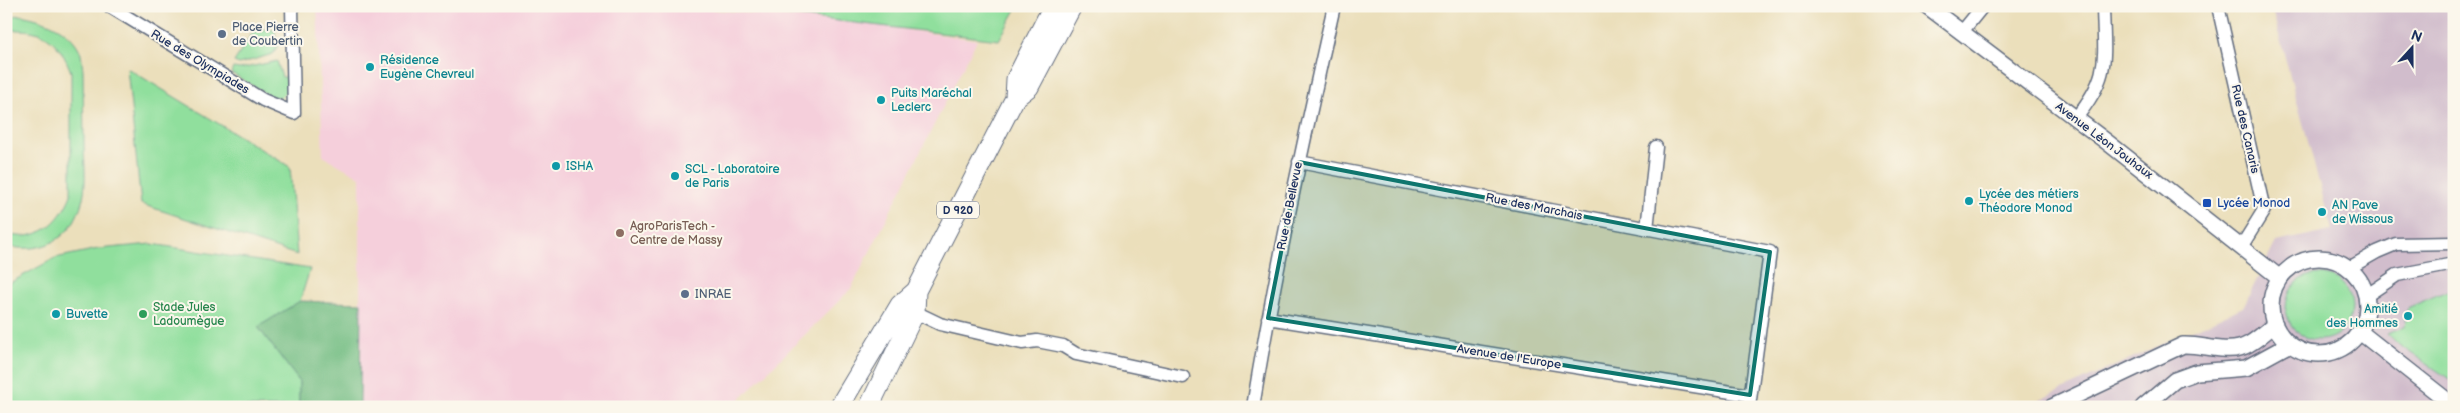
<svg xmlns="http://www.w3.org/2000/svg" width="2460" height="413" font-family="'Balsamiq Sans',sans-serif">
<rect width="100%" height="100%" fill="#fbf7ec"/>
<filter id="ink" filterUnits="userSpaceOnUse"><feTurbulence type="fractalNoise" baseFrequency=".02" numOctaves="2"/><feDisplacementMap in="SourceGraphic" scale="10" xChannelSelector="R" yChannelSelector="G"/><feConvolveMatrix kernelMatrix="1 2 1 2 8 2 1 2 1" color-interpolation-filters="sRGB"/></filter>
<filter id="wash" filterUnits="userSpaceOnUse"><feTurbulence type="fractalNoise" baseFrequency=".0096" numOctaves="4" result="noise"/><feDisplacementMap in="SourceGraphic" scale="20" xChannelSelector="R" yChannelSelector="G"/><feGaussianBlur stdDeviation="1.12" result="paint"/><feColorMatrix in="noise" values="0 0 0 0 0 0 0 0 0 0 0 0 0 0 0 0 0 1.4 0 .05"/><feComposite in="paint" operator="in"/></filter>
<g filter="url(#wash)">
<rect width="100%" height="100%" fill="#ebdfbb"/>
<!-- built -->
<path fill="#f5cfdb" d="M317,6H673L859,23L977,40L851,289L732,407H360V177L323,156Z"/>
<!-- industrial -->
<path fill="#d1bdcc" d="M2271,6H2454V407H2025L2243,307L2276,242L2332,230Z"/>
<!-- green -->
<path fill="#90df9d" stroke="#56877e" d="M712,6H1018L999,40Z
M20,15C42,19 70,28 80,51C82,56 82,64 83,70C83,95 84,119 84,144C84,160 87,181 83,198C74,237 46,255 6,246V234C38,243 60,223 71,195V72C59,40 42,26 6,31V17Z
M261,29L275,30L277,47L273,54L239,64L234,62L253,32Z
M277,61L282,77H288V90L281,97H272L231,73L233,68L240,69Z
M127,68L290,167L297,255L141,204Z
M152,244L310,269L300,301L258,327L299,381V407H6V285L55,258L98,249Z
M2286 307a33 33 0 1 1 66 0a33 33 0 1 1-66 0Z
M2454,288V382L2399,345L2387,333L2404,327L2407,308Z"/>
<!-- forest -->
<path fill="#74be84" stroke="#487671" d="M300,301L361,303L360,407H299V381L258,327Z"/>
</g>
<g filter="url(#ink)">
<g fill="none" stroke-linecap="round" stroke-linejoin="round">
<!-- minor casing -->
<g stroke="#646d7f" stroke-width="15">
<path id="minor" d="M109,6L263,100L294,113L292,6
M2218,6L2264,210L2241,247
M1961,33L1983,6
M2075,119C2111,75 2104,60 2103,6
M1299,162L1770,252L1749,407
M1647,229L1656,147
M2349,268L2377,252L2396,244L2454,243
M2366,296L2397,275L2454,264
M915,312L940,324L1022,343L1037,341L1063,346L1076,354L1183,377
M1268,318L1750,395
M1253,407C1275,272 1304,139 1334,6"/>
</g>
<!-- tertiary casing -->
<g stroke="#646d7f" stroke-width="18">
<path id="tertiary" d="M1927,6L2107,142L2280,278
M2271 306a48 48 0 1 1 96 0a48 48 0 1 1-96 0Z
M2360,332L2454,406
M2052,407L2183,345C2205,344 2229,356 2249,344C2258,339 2267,331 2275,324
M2143,407L2175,380L2197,372L2246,368L2290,344"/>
</g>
<!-- primary casing -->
<g stroke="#646d7f" stroke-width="21">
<path id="primary" d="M1015,98L1016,79L1053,6
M839,407L900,305L916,291L1015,98L1029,87L1072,6
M869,407L915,312L916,291"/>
</g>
<!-- minor -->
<use href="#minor" stroke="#fff" stroke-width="12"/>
<!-- tertiary -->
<use href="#tertiary" stroke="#fff" stroke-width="15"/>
<!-- primary -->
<use href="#primary" stroke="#fff" stroke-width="19"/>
</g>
</g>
<!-- marked area -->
<path fill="#0f766e" fill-opacity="0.2" stroke="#0f766e" stroke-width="4" stroke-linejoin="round" d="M1299,162L1770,252L1750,395L1268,318Z"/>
<!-- markers -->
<g fill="#5c6f8a" stroke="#fbf7ec" stroke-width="2">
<circle cx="222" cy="34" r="5"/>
<circle cx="685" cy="294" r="5"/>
</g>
<g fill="#0f9aa8" stroke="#fbf7ec" stroke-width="2">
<circle cx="370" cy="67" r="5"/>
<circle cx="881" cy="100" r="5"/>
<circle cx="556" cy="166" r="5"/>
<circle cx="675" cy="176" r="5"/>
<circle cx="1969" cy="201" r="5"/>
<circle cx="2322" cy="212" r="5"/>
<circle cx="56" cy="314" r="5"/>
<circle cx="2408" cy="316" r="5"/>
</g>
<rect fill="#1a4fb4" stroke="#fbf7ec" stroke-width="2" x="2202" y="198" width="10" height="10" rx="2.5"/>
<circle fill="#8d6e63" stroke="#fbf7ec" stroke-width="2" cx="620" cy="233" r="5"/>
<circle fill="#2e9e5b" stroke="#fbf7ec" stroke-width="2" cx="143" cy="314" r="5"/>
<g text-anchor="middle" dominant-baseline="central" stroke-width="4" stroke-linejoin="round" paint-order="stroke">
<!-- shield labels -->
<rect fill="#fbf7ec" stroke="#5e6b89" stroke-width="1" x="937" y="201.5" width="42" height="17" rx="4"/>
<g font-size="11" font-weight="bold" fill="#1b2f5e">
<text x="958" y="210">D 920</text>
</g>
<!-- service labels -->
<g font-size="12" fill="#4e5e75" stroke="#fbf7ec" text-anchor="start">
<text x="232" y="27">Place Pierre<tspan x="232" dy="14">de Coubertin</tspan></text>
<text x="695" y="294">INRAE</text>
</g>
<!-- culture labels -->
<g font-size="12" fill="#0d838f" stroke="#fbf7ec" text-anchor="start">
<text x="380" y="60">Résidence<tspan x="380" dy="14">Eugène Chevreul</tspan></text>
<text x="891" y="93">Puits Maréchal<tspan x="891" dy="14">Leclerc</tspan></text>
<text x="566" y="166">ISHA</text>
<text x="685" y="169">SCL - Laboratoire<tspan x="685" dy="14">de Paris</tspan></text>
<text x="1979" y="194">Lycée des métiers<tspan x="1979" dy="14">Théodore Monod</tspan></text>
<text x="2332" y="205">AN Pave<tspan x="2332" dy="14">de Wissous</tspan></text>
<text x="2398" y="309" text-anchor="end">Amitié<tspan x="2398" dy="14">des Hommes</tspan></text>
<text x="66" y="314">Buvette</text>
</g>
<!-- street labels -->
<g font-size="12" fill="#1b2f5e" stroke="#fbf7ec">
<text transform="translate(200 62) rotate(31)">Rue des Olympiades</text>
<text transform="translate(2245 129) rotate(77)">Rue des Canaris</text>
<text transform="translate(2104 141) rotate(37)">Avenue Léon Jouhaux</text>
<text transform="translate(1290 206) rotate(-79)">Rue de Bellevue</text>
<text transform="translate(1534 207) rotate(11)">Rue des Marchais</text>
<text transform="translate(1509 357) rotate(9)">Avenue de l'Europe</text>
</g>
<!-- transit labels -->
<g font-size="12" fill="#164399" stroke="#fbf7ec" text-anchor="start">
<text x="2217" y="203">Lycée Monod</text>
</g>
<!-- education labels -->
<g font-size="12" fill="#785e54" stroke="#fbf7ec" text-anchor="start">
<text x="630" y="226">AgroParisTech -<tspan x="630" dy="14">Centre de Massy</tspan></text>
</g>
<!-- leisure labels -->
<g font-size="12" fill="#27864d" stroke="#fbf7ec" text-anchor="start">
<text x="153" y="307">Stade Jules<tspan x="153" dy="14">Ladoumègue</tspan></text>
</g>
</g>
<!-- margin -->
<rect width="2460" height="413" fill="none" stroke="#fbf7ec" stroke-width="25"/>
<!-- north arrow -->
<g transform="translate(2412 48) rotate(21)" stroke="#fbf7ec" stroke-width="4" paint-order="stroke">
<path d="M0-4L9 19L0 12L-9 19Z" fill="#1b2f5e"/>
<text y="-8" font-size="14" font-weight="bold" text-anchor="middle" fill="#1b2f5e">N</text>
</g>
</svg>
